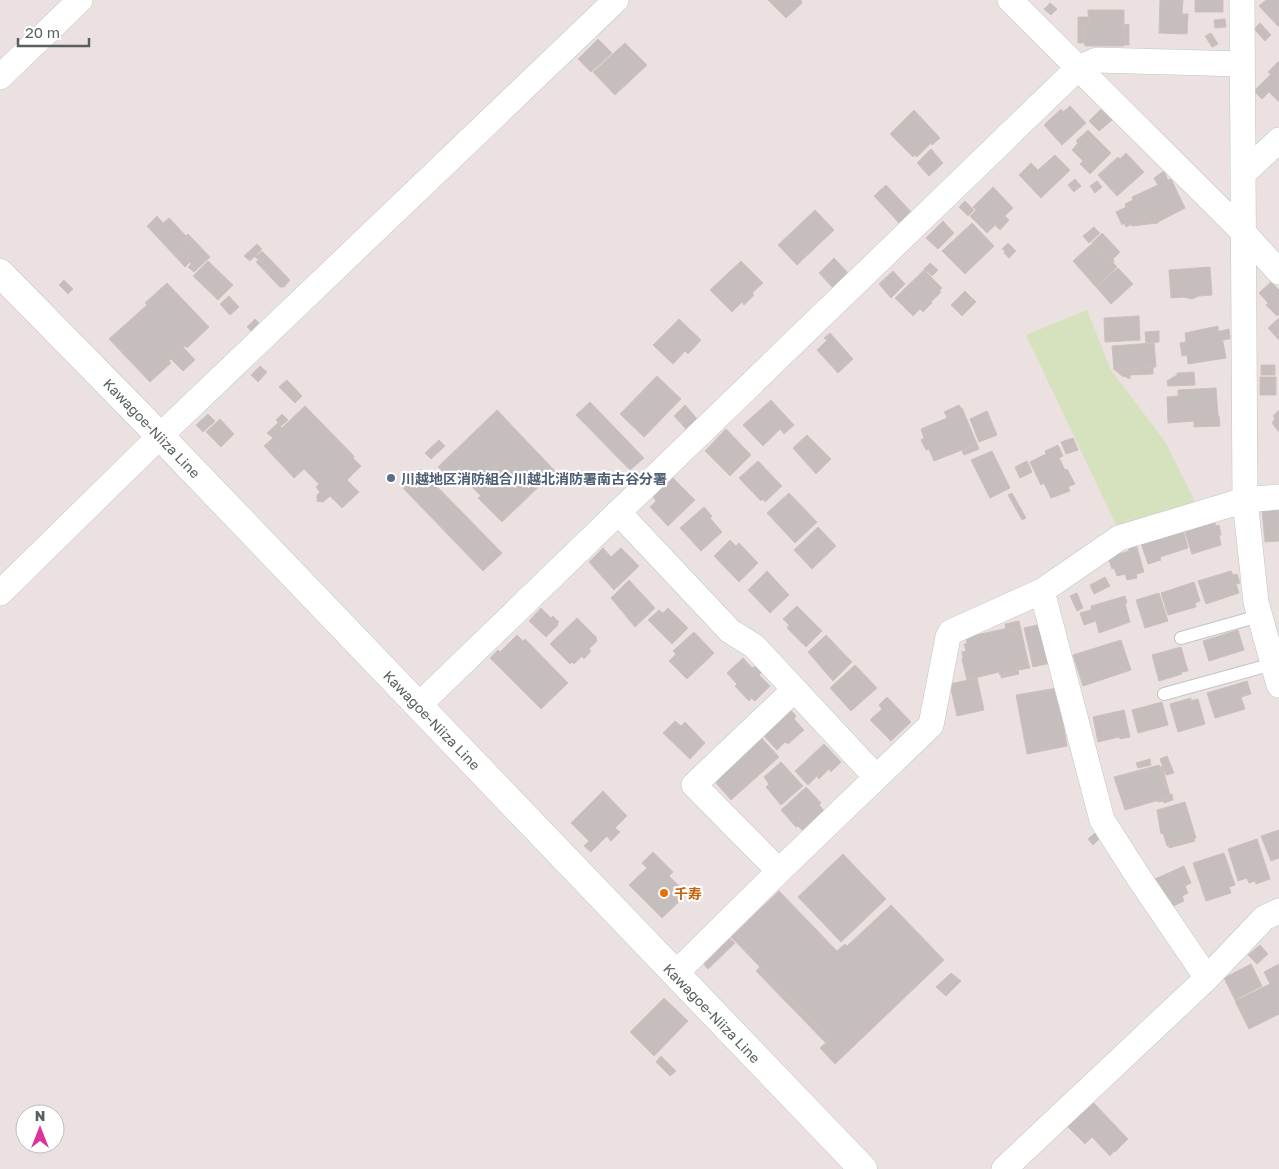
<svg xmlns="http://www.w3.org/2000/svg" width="1279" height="1169" font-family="'Golos Text','Noto Sans JP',sans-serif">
<rect width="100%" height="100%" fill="#ebe1e0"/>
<!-- green -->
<path fill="#d6e1bd" d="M1087,310L1111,370L1166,443L1197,506L1118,529L1026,335Z"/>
<!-- building -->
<path fill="#c6bdbd" stroke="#cfbfbf" d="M768,0H802L801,1L802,3L786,18Z
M1160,0H1183L1182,14H1188L1187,34L1159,33Z
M1195,0H1223V12H1195Z
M1266,0H1279V27L1259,6Z
M1050,3L1057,9L1051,15L1044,9Z
M1088,10H1124V46H1085L1084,26L1089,25Z
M1078,17H1088L1089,25L1084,26L1085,43H1078Z
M1225,19L1226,27L1215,28L1214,20Z
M1260,23L1271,35L1265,41L1254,29Z
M1129,24V45H1124V25Z
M1211,33L1218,44L1212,47L1205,36Z
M598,39L612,53L591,72L578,59Z
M625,43L647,65L615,95L593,72Z
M1279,61V102L1269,92L1262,99L1254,91L1271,74L1268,72Z
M1070,106L1086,123L1062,145L1044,125L1061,109L1063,112Z
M1101,109L1112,120L1099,131L1089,121Z
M914,110L940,138L932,145L931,143L917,157L915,155L913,157L890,134Z
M1088,130L1111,153L1090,174L1080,164L1083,161L1072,150L1078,143L1076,141Z
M931,149L943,163L929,176L917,163Z
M1126,153L1144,172L1117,196L1098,175L1118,157L1120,159Z
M1055,155L1070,170L1041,198L1019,175L1031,163L1038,170Z
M1164,171L1168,180L1171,179L1185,208L1158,222L1153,213L1126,227L1124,223L1122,225L1116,212L1126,207L1125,204L1133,200L1132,197L1158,185L1154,178Z
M1075,179L1081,186L1074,192L1068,185Z
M1097,181L1102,187L1095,193L1090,186Z
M886,185L913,214L901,225L874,196Z
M993,187L1013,208L987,233L970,216L976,210L973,207Z
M965,201L974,210L968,216L959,207Z
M815,210L834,230L797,265L778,245Z
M1153,213L1158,223L1132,226L1131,224Z
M157,216L163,223L169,218L188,238L186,240L195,250L187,258L178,249L173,254L147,226Z
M1005,216L1009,220L1000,230L995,225Z
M943,221L954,233L938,249L926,238Z
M972,223L994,246L965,274L942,251Z
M1094,227L1100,233L1089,243L1083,236Z
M1102,233L1120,252L1113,259L1114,261L1113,263L1094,242L1092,243Z
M188,234L210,257L194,272L188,267L191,264L190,262L185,267L173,254L178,249L187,258L195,250L186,240L188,238L186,236Z
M1094,242L1117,267L1096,287L1073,261Z
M1008,243L1016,251L1009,258L1004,253L1005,251L1002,249Z
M257,244L262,249L250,261L244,256Z
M262,251L290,280L284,287H280L256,262L259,260L255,257Z
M834,258L849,274L834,289L819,273Z
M208,261L233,285L218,300L193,276Z
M741,261L763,283L752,293L754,295L744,305L742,302L732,312L710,290Z
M930,263L938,270L932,276L924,269Z
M1210,267L1212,295L1199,296L1192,299L1184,297L1171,298L1169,270Z
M1118,268L1133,284L1111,304L1096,287Z
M924,270L942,288L939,291L941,292L931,302L932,303L923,312L920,309L913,316L895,298Z
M893,271L905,284L891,298L879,284Z
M64,280L73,289L68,294L59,285Z
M1271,282L1279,290V314L1277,316L1266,305L1268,303L1259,293Z
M167,283L209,327L187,348L185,346L171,359L169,361L171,363L150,382L109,339L147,305L145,303Z
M965,291L976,302L962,316L951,305Z
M229,296L239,307L230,315L220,304Z
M1139,316L1140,340L1105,342L1104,318Z
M1279,318V340L1268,328Z
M255,319L260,324L252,332L247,327Z
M679,319L701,340L688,354L685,351L673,364L653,345Z
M1218,326V331H1221L1226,358L1188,364L1187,355L1182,356L1180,343L1186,342L1185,333Z
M1229,329L1230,339L1223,340L1221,331Z
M1159,331V342L1146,343L1145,332Z
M830,333L853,359L838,373L817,350L827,340L824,338Z
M1154,343L1156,367L1114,370L1112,346Z
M183,347L195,360L183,371L171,359Z
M1261,365H1275V375H1261Z
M260,366L267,372L258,382L251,375Z
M1153,367V374L1130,375V379L1124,376L1123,377L1115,370Z
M1194,372L1195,385L1168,386L1167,381L1177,375V373Z
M657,376L681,399L644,437L620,414Z
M1260,377H1276V395H1260Z
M287,380L302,396L295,403L279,387Z
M1216,388L1218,416H1219L1220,426L1194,427V421L1168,423L1167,397L1178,396V390Z
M771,400L794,425L784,434L780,429L763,446L743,425Z
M590,402L644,458L630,470L576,415Z
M685,405L698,420L687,430L674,416Z
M959,405L961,409L946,415L944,412Z
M305,406L354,456L353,458L361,466L347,480L359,492L342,508L330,496L323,502L317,501V495L320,492L316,487L319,484L304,469L294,478L264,446L273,438L267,433L278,423L282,428Z
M962,408L977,444L934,461L929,449L926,450L921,440L924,438L921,429L947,418L946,415Z
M497,410L555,471L502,522L478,498L481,496L462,477L455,484L438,467Z
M1279,410V432L1272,423L1275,418L1273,416Z
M987,411L997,435L979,442L970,419Z
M208,414L215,421L203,432L196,425Z
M282,414L288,420L281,426L276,420Z
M220,419L234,434L221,447L206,432Z
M726,429L751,455L730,476L705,451Z
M807,435L831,459L816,474L793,448Z
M1073,438L1078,450L1066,454L1061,442Z
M439,440L445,446L431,459L425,453Z
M977,444L979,449L964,455L962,451Z
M1058,445L1063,456L1059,458L1065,470L1067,469L1075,484L1068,487L1070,491L1051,498L1044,483L1041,485L1030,462L1046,454L1045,451Z
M992,451L1010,488L990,498L971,460Z
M758,461L782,486L765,502L763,499L761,501L739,478Z
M1027,461L1032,472L1020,478L1015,467Z
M420,469L502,553L483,571L402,487Z
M673,478L695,500L668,526L650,507L656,501L653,497Z
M789,493L817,522L795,543L767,513Z
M1012,493L1026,518L1022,520L1008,495Z
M704,507L712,516L710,518L722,532L701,551L680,528Z
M1279,508V541L1265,542L1262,510Z
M1214,520L1216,526L1219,525L1221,535H1219L1221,545L1192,554L1184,529Z
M818,527L836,546L812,569L794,550Z
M1183,530L1188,548L1160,557L1161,560L1148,564L1141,543Z
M730,540L736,546L739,543L758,563L739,582L714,556Z
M1136,544L1144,572L1136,574L1137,578L1127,580L1125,574L1117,576L1114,568L1112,569L1108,557L1129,551L1128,547Z
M603,548L611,557L621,548L639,566L614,590L589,562Z
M767,571L789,595L770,613L748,590Z
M1231,571L1233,575L1237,574L1240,583L1236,584L1239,593L1206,604L1198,581Z
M1105,577L1110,586L1094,594L1090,585Z
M629,580L655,608L635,627L611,598Z
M1194,582L1200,601L1195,603L1196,607L1168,615L1161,593Z
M1077,593L1083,608L1077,611L1070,596Z
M1159,593L1168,621L1145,628L1136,600Z
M1125,596L1127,603L1125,604L1130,622L1099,633L1096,621L1084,625L1080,613L1091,610V606Z
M797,606L822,631L806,647L787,628L789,625L783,619Z
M541,608L551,618L553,616L559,622L557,624L558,625L546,637L529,621Z
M668,608L688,628L672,644L648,620L659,610L663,613Z
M577,618L597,638L596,639L597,641L589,649L591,651L584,659L582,656L574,664L572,662L570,664L550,644Z
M1019,621L1021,630L1010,633L1009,628L1006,629L1005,624Z
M1042,624L1051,663L1033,667L1024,628Z
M1009,628L1010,633L1021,630L1029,665L1016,668L1017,671L1000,675L999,672L967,680L962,659L963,658L962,652L966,651L964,644H967L966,637Z
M1238,630L1244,650L1209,661L1203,641Z
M694,632L714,653L687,679L669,661L676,654L673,651Z
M517,635L523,641L525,639L568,683L541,709L490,658L498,650L500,652Z
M826,635L852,662L833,681L808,652Z
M1121,640L1131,670L1083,686L1073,655Z
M1181,647L1188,671L1181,672L1182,674L1159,681L1152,655Z
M743,658L752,668L756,666L762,672L759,675L770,686L755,701L751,698L749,701L735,686L737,684L727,673Z
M855,665L877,688L851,711L830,688Z
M1029,665L1030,668L1018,670L1019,674L1001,678V675L1017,671L1016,668Z
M977,678L984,710L957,716L950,684Z
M1247,681L1251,694L1241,697L1245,709L1215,718L1207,693Z
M1057,688L1067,746L1027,754L1016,695Z
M887,697L911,722L891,741L870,720L882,709L879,705Z
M1191,698V701L1198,699L1205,724L1178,732L1170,704Z
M1162,702L1168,725L1138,733L1132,710Z
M787,706L796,716L794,719L804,730L788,744L785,742L777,750L761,733Z
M1124,710L1130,737L1120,739L1119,737L1098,742L1093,717Z
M675,721L681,726L685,722L705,743L690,759L663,733Z
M758,734L779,757L731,800L716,783L718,781L713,776L728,762L732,767L739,760L735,755Z
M824,744L841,762L831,772L829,769L819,779L817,776L808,785L795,771Z
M1167,756L1174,773L1166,775L1160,759Z
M1150,759L1151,765L1138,768L1136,763Z
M781,762L803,786L781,805L766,787L769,784L764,777Z
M1159,765L1169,797L1125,810L1114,777Z
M1162,766L1170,795L1172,794L1173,800L1164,803L1163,801L1158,802L1157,801L1169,797L1160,767Z
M806,787L821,803L819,805L825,812L803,831L798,826L796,827L781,810Z
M603,791L627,816L615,828L620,832L611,841L607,836L591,852L584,846L589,841L571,823Z
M1185,802L1196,838L1167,846L1163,833L1161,834L1157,810Z
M1279,830V858L1271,861L1261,836Z
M1095,833L1100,838L1093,845L1088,839Z
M1194,838L1195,841L1169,848V845Z
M1257,839L1270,879L1256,884L1255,881L1249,883L1247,878L1238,881L1228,849Z
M653,852L673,872L669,876L687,894L662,918L629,885L647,868L642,863Z
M1224,853L1235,885L1229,887L1231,893L1206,901L1193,863Z
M843,854L886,899L841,942L798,897Z
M1184,866L1191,883L1185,886L1188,893L1182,896L1184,901L1169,908L1155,879Z
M779,891L837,951L845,944L847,946L891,905L944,960L835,1064L820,1048L830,1039L731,937Z
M726,935L735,943L708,969L700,960Z
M1260,945L1268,954L1257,964L1248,955Z
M1251,964L1262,986L1235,1000L1224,978Z
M1279,964V1014L1249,1029L1235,1001L1270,984L1264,972Z
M760,967L830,1039L826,1043L756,971Z
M951,973L961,981L946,996L936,987Z
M664,998L688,1021L654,1056L630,1032Z
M661,1056L676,1071L670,1076L656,1062Z
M1091,1100L1128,1139L1115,1152L1096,1133L1085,1144L1065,1124Z
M1096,1133L1114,1151L1110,1156L1092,1137Z"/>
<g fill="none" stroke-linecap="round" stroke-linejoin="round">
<!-- service casing -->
<g stroke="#bec6c5" stroke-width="14">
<path id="service" d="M1181,638L1259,616
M1164,694L1273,664"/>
</g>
<!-- minor casing -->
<g stroke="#bec6c5" stroke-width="26">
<path id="minor" d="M1010,0L1243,232L1279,272
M1242,0L1245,500L1256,602L1279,685
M0,77L80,0
M1243,174L1279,140
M618,512L730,631L754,646L876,777
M1042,591L1102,820L1139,878L1207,978
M0,593L160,436L616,0
M418,706L1078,68L1097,60L1242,64
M779,871L694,785L794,690
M675,974L779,871L931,725L948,637L951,632L1042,591L1119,538L1245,500L1279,497
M1004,1169L1207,978L1264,918L1279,911"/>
</g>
<!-- secondary casing -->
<g stroke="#c0c8c6" stroke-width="29">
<path id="secondary" d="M0,273L160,436L863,1169"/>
</g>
<!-- service -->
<use href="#service" stroke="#fff" stroke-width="12"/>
<!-- minor -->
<use href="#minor" stroke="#fff" stroke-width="25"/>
<!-- secondary -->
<use href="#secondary" stroke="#fff" stroke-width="28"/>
</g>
<!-- markers -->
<circle fill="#5c6f8a" stroke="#fff" stroke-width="2" cx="391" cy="478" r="5"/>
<circle fill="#e8710a" stroke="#fff" stroke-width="2" cx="664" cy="893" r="5"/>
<g text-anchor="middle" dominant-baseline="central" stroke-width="4.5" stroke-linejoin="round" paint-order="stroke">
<!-- street labels -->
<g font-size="14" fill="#58605f" stroke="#fff">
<text transform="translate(152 428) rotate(46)">Kawagoe-Niiza Line</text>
<text transform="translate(432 720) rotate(46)">Kawagoe-Niiza Line</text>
<text transform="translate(712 1013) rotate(46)">Kawagoe-Niiza Line</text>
</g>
<!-- service labels -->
<g font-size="14" font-weight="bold" fill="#4e5e75" stroke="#fff" text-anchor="start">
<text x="401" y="478">川越地区消防組合川越北消防署南古谷分署</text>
</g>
<!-- food labels -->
<g font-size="14" font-weight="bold" fill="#c56008" stroke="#fff" text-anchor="start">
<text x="674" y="893">千寿</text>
</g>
</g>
<!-- north arrow -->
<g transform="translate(40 1129)"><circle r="24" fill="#ffffff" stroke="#bcbfbf"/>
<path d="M0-4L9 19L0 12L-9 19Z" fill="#dc349c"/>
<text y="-8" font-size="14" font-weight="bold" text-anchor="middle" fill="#58605f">N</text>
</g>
<!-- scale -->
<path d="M18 38v8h71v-8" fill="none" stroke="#58605f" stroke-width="2.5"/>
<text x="25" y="38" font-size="15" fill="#58605f" stroke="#ffffff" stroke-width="4" paint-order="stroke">20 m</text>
</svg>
